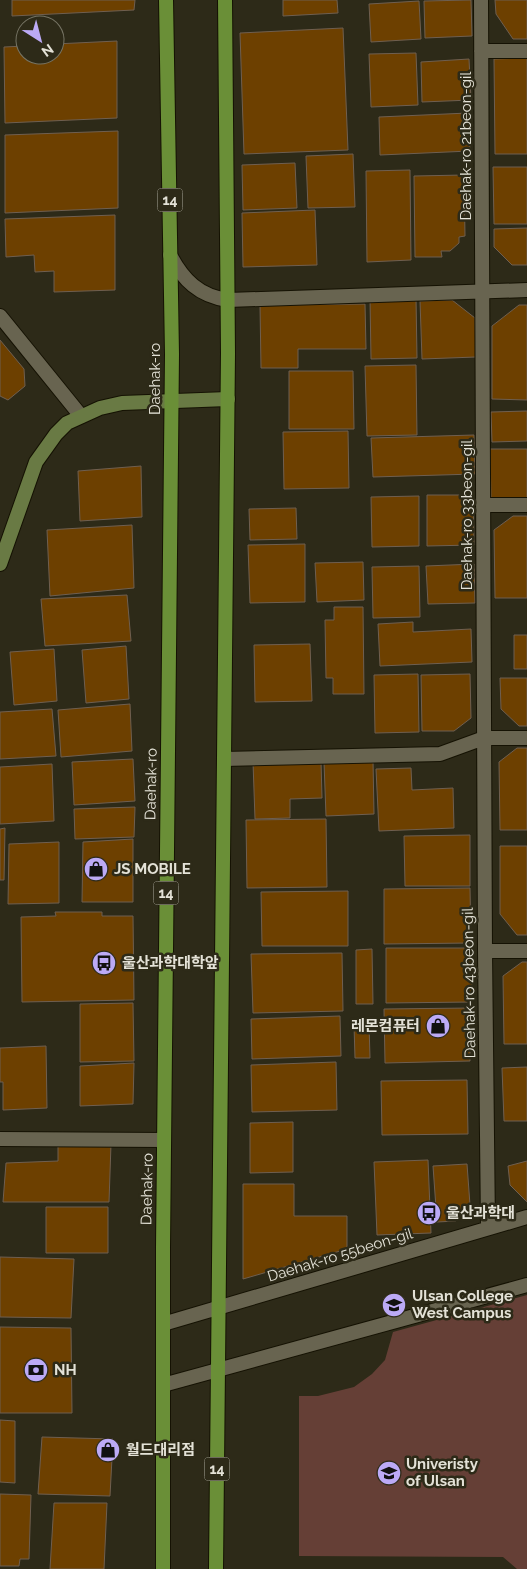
<svg xmlns="http://www.w3.org/2000/svg" width="527" height="1569" font-family="Raleway,'Noto Sans KR',sans-serif">
<rect width="100%" height="100%" fill="#2d2a18"/>
<!-- green -->
<path fill="#653f36" d="M527,1295V1569H517L503,1557L299,1556V1396H318L354,1387L372,1374L385,1360L393,1332Z"/>
<!-- building -->
<path fill="#6d4000" stroke="#6f5f50" d="M12,0H135L134,10L12,16Z
M283,0H337L338,13L283,16Z
M471,0L472,36L425,38L424,1Z
M495,0H527V39H513L496,14Z
M419,1L421,39L371,42L369,4Z
M343,28L348,150L244,154L240,33Z
M117,41V118L5,123L4,47L25,46V55H55V44Z
M416,53L418,105L371,107L369,54Z
M527,58V154H495L494,59Z
M469,59L471,100L422,102L421,62Z
M468,113L470,151L380,155L379,117Z
M118,131V208L5,213V135Z
M353,154L355,207L308,208L306,156Z
M295,163L297,208L243,210L242,165Z
M493,167H527V224H494Z
M410,170L411,260L367,262L366,171Z
M464,175L465,236L459,237V243L450,251H441L442,257H415L414,176Z
M315,210L317,265L243,267L242,213Z
M115,215V290L54,292V271L35,272L34,255L6,257L5,219Z
M527,228V265H512L494,247V229Z
M416,298L417,358L371,359L370,299Z
M452,300L475,318L476,357L422,359L420,301Z
M365,304L366,349H298V368H261L260,305Z
M519,305H527V400L492,399V326Z
M0,340L24,369L25,386L8,400L0,396Z
M416,365L417,435L367,436L365,366Z
M289,371H353L354,429H289Z
M527,411V441L492,442L491,412Z
M348,431L349,488L284,489L283,432Z
M474,435L475,474L373,477L371,438Z
M490,449H527V498L491,499Z
M141,466L142,517L80,521L78,471Z
M427,495H473L474,545L427,546Z
M419,496V546L372,547L371,497Z
M296,508L297,539L250,540L249,509Z
M513,516H527V598H495L494,530Z
M132,525L134,588L50,596L47,530Z
M305,544V602L250,603L248,545Z
M363,562L364,600L317,602L315,563Z
M474,564L475,603L428,604L426,566Z
M419,566L420,617L373,618L372,567Z
M127,595L131,641L45,646L41,599Z
M334,607H363L364,694H333V678H326L325,620H334Z
M413,622V632L471,629L472,662L380,666L378,624Z
M514,635H527V669H514Z
M310,644L312,701L255,702L254,645Z
M126,646L129,699L86,703L82,650Z
M54,649L57,701L14,705L10,652Z
M418,674L419,732L375,733L374,675Z
M470,674L471,718L454,731H422L421,675Z
M500,678H527V726H519L501,709Z
M130,704L132,751L61,757L58,710Z
M52,709L56,756L0,759V712Z
M517,748H527V830H500L499,762Z
M133,759L135,801L74,805L72,762Z
M373,760L374,814L326,816L324,762Z
M321,761L322,798L290,799V818L255,819L253,762Z
M52,764L54,821L0,824V767Z
M411,768L412,790L453,788L454,828L379,831L376,769Z
M135,807L134,837L75,839L74,809Z
M326,819L327,887L247,888L246,820Z
M5,828L4,880H0V829Z
M470,835V886H405L404,836Z
M133,839V902H82L83,842Z
M59,842V903L8,904L9,844Z
M500,846H527V935H517L500,914Z
M470,888L471,943L384,944V889Z
M348,891V946H262L261,892Z
M55,912H102V916H133L134,1000L22,1002L21,917L56,916Z
M386,948H472V1002L386,1003Z
M372,949L373,1004H356V950Z
M342,953L343,1011L253,1013L251,954Z
M522,962H527V1044H504L503,976Z
M133,1003L134,1061L80,1062V1004Z
M470,1008V1061L385,1063L384,1009Z
M340,1016L341,1056L252,1059L251,1019Z
M369,1024L370,1058H355L354,1025Z
M46,1046L47,1108L3,1110V1082H0V1048Z
M336,1062L337,1110L252,1112L251,1065Z
M134,1063L133,1104L80,1106V1066Z
M527,1067V1121H504L502,1068Z
M467,1080L468,1134L382,1135L381,1081Z
M293,1122V1172L250,1173V1123Z
M58,1142L111,1144L109,1202H3L6,1163L58,1161Z
M428,1160L431,1233L377,1235L374,1162Z
M527,1161V1202L510,1185L508,1166Z
M467,1164L470,1205L456,1221L437,1222L433,1166Z
M243,1184H294V1216H347V1249L243,1279Z
M46,1207H108V1253H46Z
M0,1257L74,1259L71,1318L0,1317Z
M0,1327L71,1328L72,1413H0Z
M0,1420L15,1421V1483L0,1482Z
M42,1437L113,1439L110,1496L38,1494Z
M0,1494L31,1495L29,1559H20L19,1566H0Z
M54,1503H107L104,1569H50Z"/>
<g fill="none" stroke-linecap="round" stroke-linejoin="round">
<!-- minor casing -->
<g stroke="#151203" stroke-width="16">
<path id="minor" d="M481,0L485,951L488,1228
M481,51H527
M170,255C183,280 199,296 228,300L527,290
M0,316L81,416
M483,505H527
M224,759L440,754L484,738H527
M485,951H527
M0,1139L164,1140
M163,1324L527,1217
M163,1385L527,1285"/>
</g>
<!-- secondary casing -->
<g stroke="#151203" stroke-width="16">
<path id="secondary" d="M0,564L36,462L56,434L67,423L100,408L122,403L228,399"/>
</g>
<!-- primary casing -->
<g stroke="#151203" stroke-width="16">
<path id="primary" d="M163,1569V1248L172,354L166,0
M216,1569L228,353L225,0"/>
</g>
<!-- minor -->
<use href="#minor" stroke="#686450" stroke-width="14"/>
<!-- secondary -->
<use href="#secondary" stroke="#697a44" stroke-width="14"/>
<!-- primary -->
<use href="#primary" stroke="#6a8f37" stroke-width="14"/>
</g>
<!-- icons -->
<defs>
<g id="shop-disc" transform="scale(1.25)"><circle r="9.5" fill="#bcaaf6" stroke="#2d2a18"/><path d="M-5-2.5h2.3a2.7 3.5 0 0 1 5.4 0H5L5.5 6h-11ZM-1.5-2.5h3a1.5 2.3 0 0 0-3 0Z" fill="#111"/></g>
<g id="bus-disc" transform="scale(1.25)"><circle r="9.5" fill="#bcaaf6" stroke="#2d2a18"/><path d="M-5-6H5V4H4V6H2V4H-2V6H-4V4H-5ZM-3.5-4V0h7V-4ZM-3.5 1.2v1.5H-2V1.2ZM2 1.2v1.5H3.5V1.2Z" fill="#111"/></g>
<g id="university-disc" transform="scale(1.25)"><circle r="9.5" fill="#bcaaf6" stroke="#2d2a18"/><path d="M0-5L7-2L0 1L-7-2ZM-4 1L0 2.5L4 1V4Q0 6-4 4Z" fill="#111"/></g>
<g id="bank-disc" transform="scale(1.25)"><circle r="9.5" fill="#bcaaf6" stroke="#2d2a18"/><path d="M-6-4H6V4H-6ZM0-2.3a2.3 2.3 0 1 0 0 4.6a2.3 2.3 0 1 0 0-4.6Z" fill="#111"/></g>
</defs>
<g fill-rule="evenodd">
<use href="#shop-disc" x="96" y="869"/>
<use href="#bus-disc" x="104" y="963"/>
<use href="#shop-disc" x="438" y="1026"/>
<use href="#bus-disc" x="429" y="1213"/>
<use href="#university-disc" x="394" y="1305"/>
<use href="#bank-disc" x="36" y="1370"/>
<use href="#shop-disc" x="108" y="1450"/>
<use href="#university-disc" x="389" y="1473"/>
</g>
<g text-anchor="middle" dominant-baseline="central" stroke-width="5" stroke-linejoin="round" paint-order="stroke">
<!-- shield labels -->
<g fill="#2d2a18" stroke="#adab9e" stroke-width="1">
<rect x="157.5" y="188.5" width="25" height="23" rx="4"/>
<rect x="153.5" y="881.5" width="25" height="23" rx="4"/>
<rect x="204.5" y="1457.5" width="25" height="23" rx="4"/>
</g>
<g font-size="14" font-weight="bold" fill="#e4e2d7">
<text x="170" y="200">14</text>
<text x="166" y="893">14</text>
<text x="217" y="1469">14</text>
</g>
<!-- street labels -->
<g font-size="15" fill="#e4e2d7" stroke="#2d2a18">
<text transform="translate(466 146) rotate(-90)">Daehak-ro 21beon-gil</text>
<text transform="translate(155 379) rotate(-90)">Daehak-ro</text>
<text transform="translate(467 515) rotate(-90)">Daehak-ro 33beon-gil</text>
<text transform="translate(151 784) rotate(-89)">Daehak-ro</text>
<text transform="translate(469 983) rotate(-91)">Daehak-ro 43beon-gil</text>
<text transform="translate(147 1189) rotate(-89)">Daehak-ro</text>
<text transform="translate(340 1255) rotate(-17)">Daehak-ro 55beon-gil</text>
</g>
<!-- poi labels -->
<g font-size="15" font-weight="bold" fill="#e4e2d7" stroke="#2d2a18" text-anchor="start">
<text x="114" y="869">JS MOBILE</text>
<text x="122" y="963">울산과학대학앞</text>
<text x="420" y="1026" text-anchor="end">레몬컴퓨터</text>
<text x="446" y="1213">울산과학대</text>
<text x="412" y="1296">Ulsan College<tspan x="412" dy="17">West Campus</tspan></text>
<text x="54" y="1370">NH</text>
<text x="126" y="1450">월드대리점</text>
<text x="406" y="1464">Univeristy<tspan x="406" dy="17">of Ulsan</tspan></text>
</g>
</g>
<!-- north arrow -->
<g transform="translate(40 40) rotate(144)"><circle r="24" fill="#2d2a18" stroke="#767464"/>
<path d="M0-4L9 19L0 12L-9 19Z" fill="#bcaaf6"/>
<text y="-8" font-size="14" font-weight="bold" text-anchor="middle" fill="#e4e2d7">N</text>
</g>
</svg>
